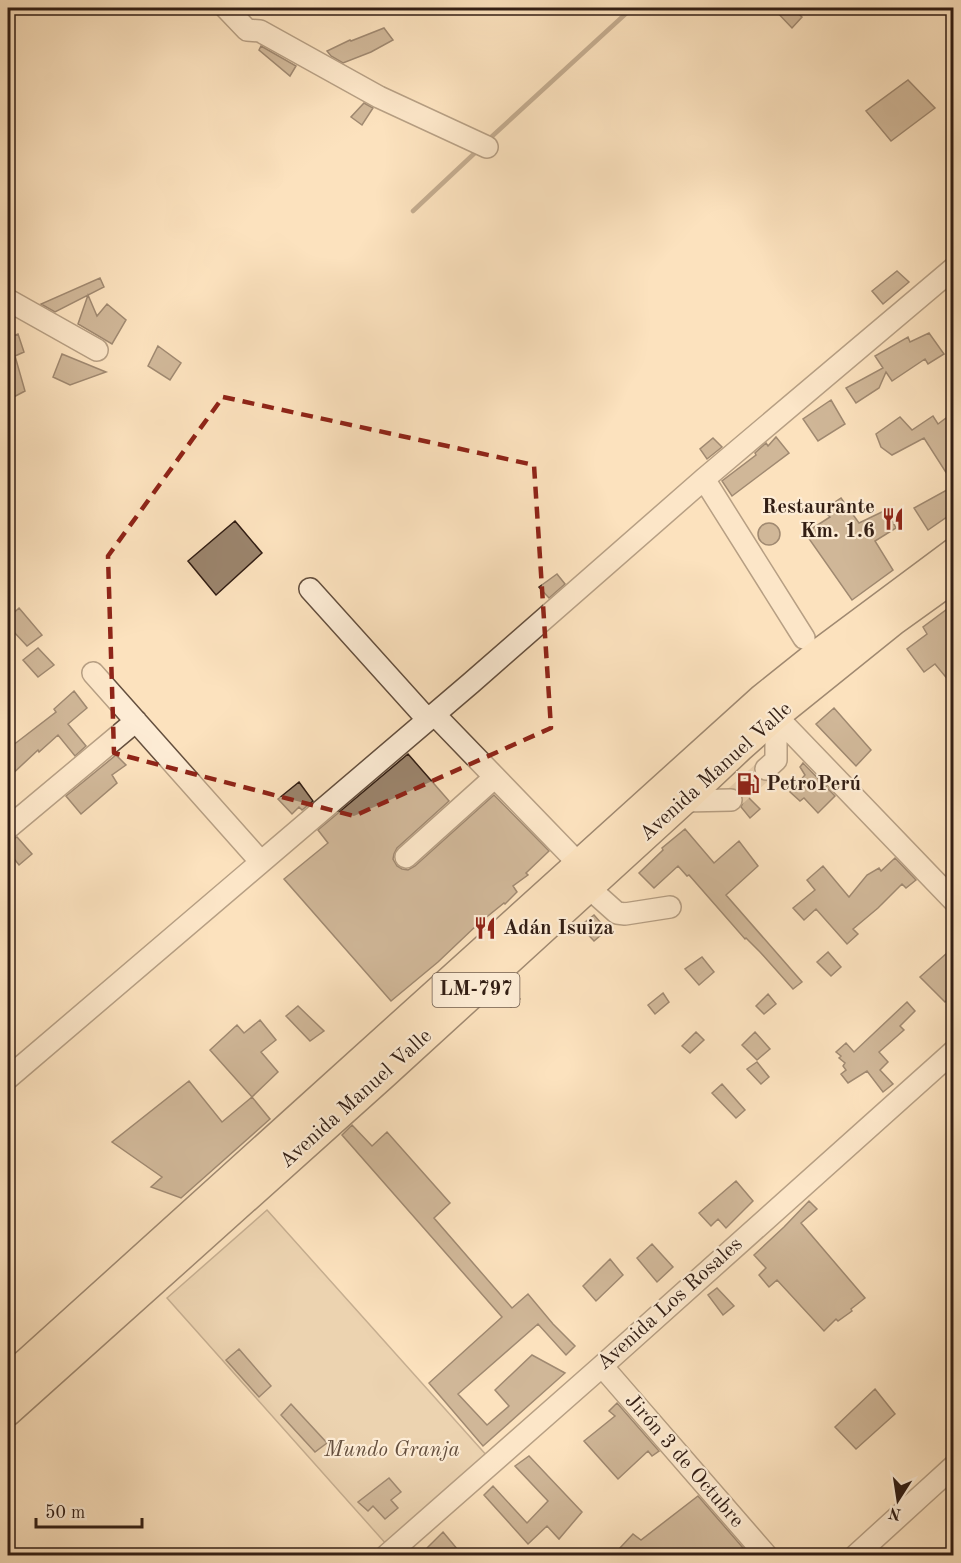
<svg xmlns="http://www.w3.org/2000/svg" width="961" height="1563" font-family="'Old Standard TT',serif">
<rect width="100%" height="100%" fill="#fce2be"/>
<filter id="stains"><feTurbulence type="fractalNoise" baseFrequency=".00333" numOctaves="4"/><feColorMatrix values="0 0 0 0 .2 0 0 0 0 .09 0 0 0 0 .02 0 0 0 .5 -.17"/></filter>
<radialGradient id="worn" r=".72"><stop offset=".6" stop-color="#630" stop-opacity="0"/><stop offset="1" stop-color="#630" stop-opacity=".3"/></radialGradient>
<!-- green -->
<path fill="#dac1a1" stroke="#86705a" stroke-width="1.5" d="M267,1210L488,1457L387,1545L167,1298Z"/>
<g fill="none" stroke-linecap="round" stroke-linejoin="round">
<!-- stream -->
<path stroke="#826b57" stroke-width="4.5" d="M488,140L632,8
M413,211L478,150"/>
</g>
<!-- building -->
<path fill="#9b846c" stroke="#321e14" stroke-width="1.5" d="M773,8H792L802,17L792,28Z
M384,28L393,40L371,52L343,63L331,56L327,51L350,40L351,41Z
M261,46L296,66L290,76L259,50Z
M908,80L935,108L891,141L866,111Z
M364,103L373,108L362,125L351,117Z
M897,271L909,282L883,304L872,291Z
M100,278L104,287L55,312L41,304Z
M88,295L97,316L107,304L126,320L112,344L78,324Z
M929,333L944,354L928,364L925,359L892,381L886,372L879,388L856,403L846,388L883,368L875,356L908,337L910,342Z
M18,334L24,352L15,356L25,391L8,400V338Z
M158,346L181,363L170,380L148,366Z
M62,354L106,372L70,385L53,377Z
M831,400L845,424L818,441L803,419Z
M954,412V485L924,438L892,455L881,447L876,434L900,417L912,430L933,416L938,424Z
M776,437L789,453L732,496L722,481L756,455L755,453L766,443L768,446Z
M713,438L722,447L707,459L700,449Z
M954,486V512L928,530L914,508Z
M841,498L859,523L886,510L896,528L875,541L893,570L852,600L805,533L830,517L823,510Z
M235,521L262,553L216,595L188,561Z
M758 534a11 11 0 1 1 22 0a11 11 0 1 1-22 0Z
M557,574L565,584L549,598L539,587Z
M954,604V687L935,664L924,672L907,649L927,634L923,627Z
M19,608L42,635L27,646L13,631L8,636V618Z
M38,648L54,665L38,677L23,660Z
M74,691L87,708L68,724L86,746L75,756L58,735L39,752L38,750L8,778V749L56,712L54,709Z
M834,708L871,750L856,766L816,724Z
M408,754L449,801L397,848L394,854L393,859L397,866L402,869L408,870L415,866L494,795L549,851L526,873L528,875L513,886L517,892L505,904L504,903L478,924L438,962L391,1001L284,879L328,843L318,830Z
M116,755L126,765L112,775L117,783L81,814L66,796Z
M803,763L835,796L818,813L804,798L800,801L790,792L805,775L800,767Z
M753,771L756,777L761,781L746,795L760,809L750,818L741,807L744,800L742,794L738,789L734,788Z
M299,782L313,801L302,810L299,807L292,814L278,799Z
M685,829L714,863L739,841L758,866L726,895L802,982L793,989L760,952L746,938L745,939L689,875L687,876L678,866L654,888L639,873L663,850L662,848Z
M17,837L32,854L19,865L8,851V843Z
M895,858L916,880L906,888L902,884L878,908L853,929L858,934L847,944L816,909L804,920L793,908L815,890L807,880L823,866L849,897L867,875L879,868L881,871Z
M594,915L607,930L594,941L580,926Z
M828,952L841,967L831,976L817,962Z
M947,953L954,960V994L945,1002L920,977Z
M702,957L714,972L699,985L685,969Z
M509,987L520,999L511,1007L500,996Z
M663,993L669,1002L655,1014L648,1005Z
M768,994L776,1004L764,1014L756,1006Z
M907,1002L915,1011L900,1026L904,1030L879,1052L888,1062L880,1070L893,1084L883,1092L867,1071L848,1083L841,1074L846,1070L843,1066L845,1063L839,1058L841,1056L836,1052L846,1043L854,1052Z
M298,1006L324,1031L310,1041L286,1016Z
M260,1020L276,1040L261,1052L278,1072L252,1097L210,1050L237,1025L244,1033Z
M696,1032L704,1040L690,1053L682,1046Z
M755,1032L770,1049L757,1060L742,1045Z
M757,1062L769,1077L761,1084L747,1069Z
M189,1081L222,1122L252,1097L270,1119L181,1198L151,1187L162,1177L112,1142Z
M722,1084L745,1110L736,1118L712,1093Z
M352,1125L372,1146L387,1132L450,1203L434,1218L512,1308L528,1294L553,1324L575,1346L566,1355L538,1324L458,1394L487,1425L509,1406L495,1390L532,1355L565,1373L483,1446L429,1383L502,1317L342,1135Z
M736,1181L753,1201L726,1228L718,1219L711,1226L699,1213Z
M809,1201L817,1209L801,1223L865,1298L851,1309L852,1311L838,1321L836,1319L824,1331L777,1280L769,1287L759,1275L766,1268L754,1255L784,1227Z
M652,1244L673,1267L657,1282L637,1258Z
M610,1259L623,1275L596,1301L583,1286Z
M717,1288L734,1306L723,1315L708,1295Z
M239,1349L271,1386L259,1397L226,1360Z
M875,1389L895,1414L856,1449L835,1427Z
M617,1403L659,1451L652,1456L648,1451L618,1479L584,1441L615,1416L609,1411Z
M291,1404L327,1443L315,1452L281,1415Z
M529,1456L582,1512L559,1539L547,1526L528,1544L484,1495L493,1486L527,1523L548,1501L515,1466Z
M389,1478L401,1492L391,1500L398,1508L385,1519L373,1506L368,1511L358,1502Z
M698,1496L744,1549L739,1556H626L619,1549L633,1534L641,1540Z
M443,1532L463,1556H419Z"/>
<g fill="none" stroke-linecap="round" stroke-linejoin="round">
<!-- minor-tunnel -->
<path stroke="#d4bb9c" stroke-width="21" stroke-dasharray="21 10" stroke-linecap="butt" d="M731,800L766,769"/>
<!-- minor casing -->
<g stroke="#644f3e" stroke-width="24">
<path id="minor" d="M226,8L247,30L260,31L379,97L487,147
M8,300L97,350
M704,479L804,638
M310,589L428,720
M93,673L261,862
M768,706L776,716L954,901
M434,714L579,864
M766,769L776,760V716
M684,801L731,800
M8,828L136,721
M406,857L495,777
M589,888L617,913L625,914L670,907
M8,1078L471,683L704,479L954,268
M602,1366L767,1556
M386,1556L602,1366L954,1051
M855,1556L922,1495L954,1466"/>
</g>
<!-- major casing -->
<g stroke="#321e14" stroke-width="30">
<path id="major" d="M8,1379L762,698L817,654L954,552
M8,1412L384,1075L684,801L740,748L776,716L894,621L954,578"/>
</g>
<!-- minor -->
<use href="#minor" stroke="#fdecd5" stroke-width="21"/>
<!-- major -->
<use href="#major" stroke="#fce2be" stroke-width="27"/>
</g>
<!-- marked area -->
<path d="M0 0H961V1563H0ZM223,397L534,465L551,728L354,816L114,753L108,556Z" fill="#fce2be" fill-opacity=".55" fill-rule="evenodd"/>
<path fill="none" stroke="#8f2418" stroke-width="4.5" stroke-dasharray="12 8" stroke-linejoin="round" d="M223,397L534,465L551,728L354,816L114,753L108,556Z"/>
<!-- icons -->
<defs>
<g id="restaurant-bare" transform="scale(1.8)"><path d="M-5-6h1v4h1v-4h1v4h1v-4h1v5L-1.5 .5V6h-2V.5L-5-1ZM5-6V6H3V1.5H1.5Q1.5-4 5-6Z" fill="#8f2418" stroke="#fdecd5" stroke-width="2.5" paint-order="stroke"/></g>
<g id="fuel-bare" transform="scale(1.8)"><path d="M-5.5-6h7V0h2V4h1.3V-2.5L3-4.5l.8-.8L6-3V5H2.5V1h-1V6h-7ZM-4.2-4.7v3.2H.2V-4.7Z" fill="#8f2418" stroke="#fdecd5" stroke-width="2.5" paint-order="stroke"/></g>
</defs>
<g fill-rule="evenodd">
<use href="#restaurant-bare" x="893" y="519"/>
<use href="#fuel-bare" x="748" y="784"/>
<use href="#restaurant-bare" x="485" y="928"/>
</g>
<g text-anchor="middle" dominant-baseline="central" stroke-width="4.5" stroke-linejoin="round" paint-order="stroke">
<!-- shield labels -->
<rect fill="#fdecd5" stroke="#6f5c4e" stroke-width="1.5" x="432.5" y="973" width="87" height="34" rx="4.5"/>
<g font-size="20" font-weight="bold" fill="#321e14">
<text x="476" y="990">LM-797</text>
</g>
<!-- poi labels -->
<g font-size="21" font-weight="bold" fill="#321e14" stroke="#fdecd5" text-anchor="start">
<text x="875" y="507" text-anchor="end">Restaurante<tspan x="875" dy="24">Km. 1.6</tspan></text>
<text x="766" y="784">PetroPerú</text>
<text x="503" y="928">Adán Isuiza</text>
</g>
<!-- street labels -->
<g font-size="21" fill="#321e14" stroke="#fdecd5">
<text transform="translate(716 772) rotate(-42)">Avenida Manuel Valle</text>
<text transform="translate(356 1099) rotate(-42)">Avenida Manuel Valle</text>
<text transform="translate(670 1304) rotate(-42)">Avenida Los Rosales</text>
<text transform="translate(684 1461) rotate(49)">Jirón 3 de Octubre</text>
</g>
<!-- park labels -->
<g font-size="21" font-style="italic" fill="#644f3e" stroke="#fdecd5">
<text x="392" y="1450">Mundo Granja</text>
</g>
</g>
<!-- margin -->
<rect width="961" height="1563" fill="none" stroke="#fce2be" stroke-width="30"/>
<rect x="9" y="9" width="943" height="1545" fill="none" stroke="#321e14" stroke-width="3"/>
<rect x="15" y="15" width="931" height="1533" fill="none" stroke="#321e14" stroke-width="1.5"/>
<!-- north arrow -->
<g transform="translate(898 1500) rotate(192)" stroke="#fdecd5" stroke-width="4.5" paint-order="stroke">
<path d="M0-4.5L10 22L0 15L-10 22Z" fill="#321e14"/>
<text y="-9" font-size="16" font-weight="bold" text-anchor="middle" fill="#321e14">N</text>
</g>
<!-- scale -->
<path d="M36 1518v9h106v-9" fill="none" stroke="#321e14" stroke-width="3"/>
<text x="45" y="1518" font-size="18" fill="#321e14" stroke="#fdecd5" stroke-width="4.5" paint-order="stroke">50 m</text>
<rect width="100%" height="100%" filter="url(#stains)"/>
<rect width="100%" height="100%" fill="url(#worn)"/>
</svg>
